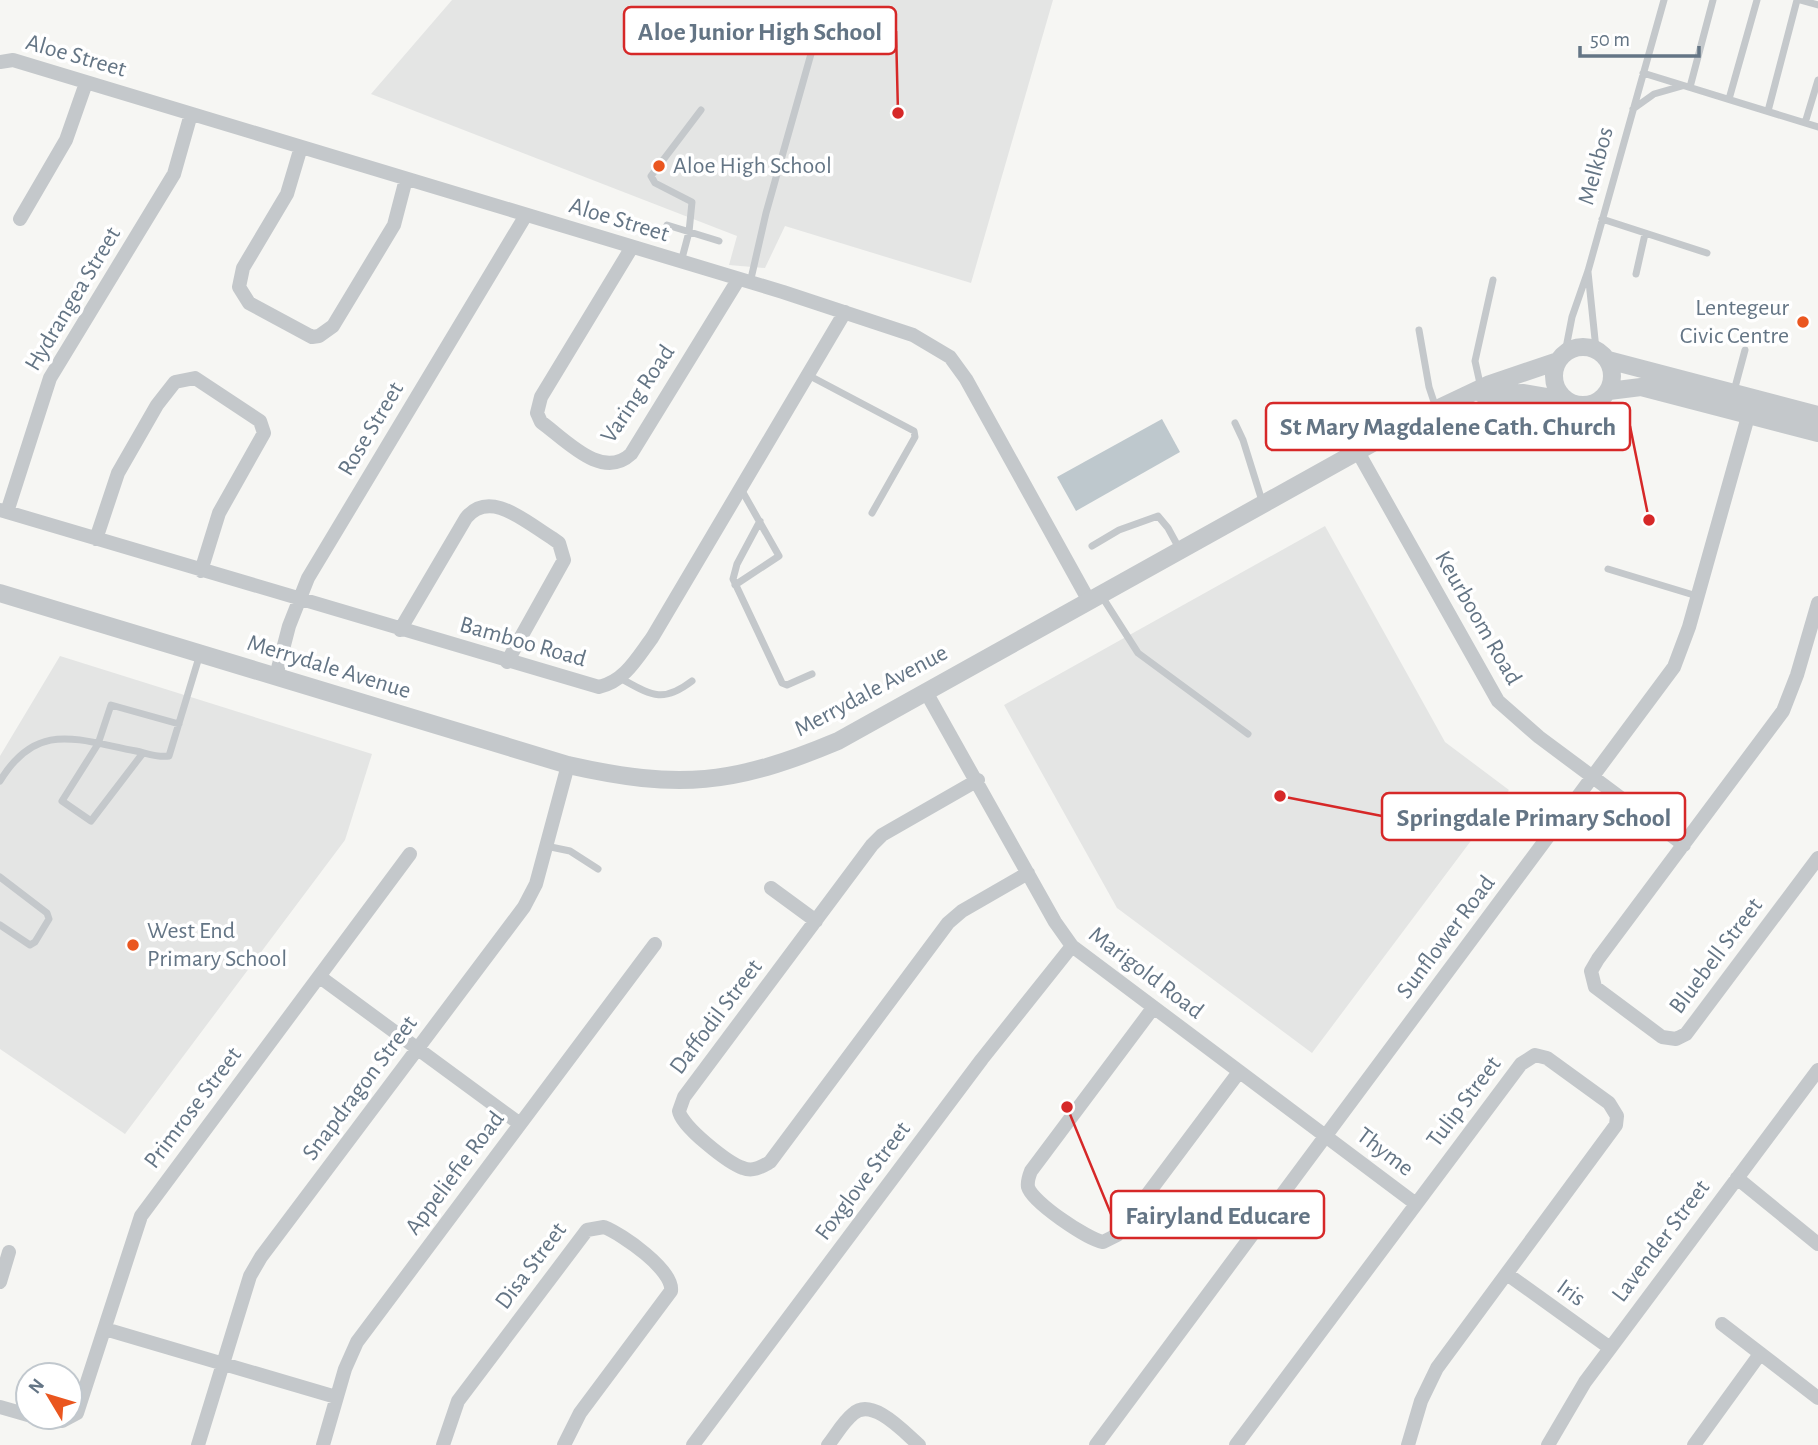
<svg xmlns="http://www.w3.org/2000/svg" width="1818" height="1445" font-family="'Alegreya Sans',sans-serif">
<rect width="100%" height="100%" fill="#f6f6f3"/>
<!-- built -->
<path fill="#e4e5e4" d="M452,0H1053L971,283L785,226L765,268L729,265L737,236L371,94Z
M1325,526L1445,742L1509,790L1312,1053L1117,908L1004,705Z
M60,656L372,754L345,840L125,1134L0,1049V756Z"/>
<!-- water -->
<path fill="#bec8cd" d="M1162,419L1180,452L1076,511L1057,477Z"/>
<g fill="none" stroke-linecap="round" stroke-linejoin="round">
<!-- service -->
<path stroke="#c4c8cb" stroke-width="7" d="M1800,0L1818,5
M1643,73L1818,127
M1690,87L1713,0
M1729,99L1757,0
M1633,109L1654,94L1682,86
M1768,111L1797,0
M1805,123L1818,80
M1602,219L1707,253
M667,225L719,241
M681,262L689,232L692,202L655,183L651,176L701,110
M1588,272L1596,349
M1636,274L1645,234
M750,283L766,213L822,15
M1419,330L1429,387L1436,408
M1565,353L1572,317L1588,271L1664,0
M808,375L914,431L915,437L872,513
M1481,388L1475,361L1493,280
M1734,391L1745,350
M1235,423L1243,440L1263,504
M760,521L737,564L733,579L782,683L787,685L812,674
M1092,546L1119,530L1158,516L1168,528L1180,550
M1608,569L1697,596
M735,585L779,556L741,489
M1101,595L1138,653L1248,734
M620,678C651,695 662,704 692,681
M143,753L91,821L62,801L98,744L111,705L179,724
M0,781C37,720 77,740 136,751C146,753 158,758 169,756L200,654
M546,846L570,851L598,869
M0,877L47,913L49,919L35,942L30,945L0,925"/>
<!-- minor -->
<path stroke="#c4c8cb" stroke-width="14" d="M0,62L13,60L783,292L913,335L950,357L966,379L1089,601
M301,147L287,194L243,268L239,287L249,303L312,337L319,336L333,326L394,225L406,179
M20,219L66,140L86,83
M632,247L541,397L537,413L541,422C566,440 602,481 631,454L738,280
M1358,452L1498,701L1539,737L1684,845
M0,510L599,687C625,681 637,658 652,638L845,312
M7,512L50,378L174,174L191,114
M96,539L118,473L157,405L175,382L195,378L260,421L264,433L219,513L201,571
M1818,603L1797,675L1783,711L1598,959L1591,971L1595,987L1662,1037L1676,1039L1686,1034L1818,858
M400,630L466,518C490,488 527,523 552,538L559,543L564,560L507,662
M276,676L289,626L308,578L526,215
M926,692L1055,922L1072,946L1416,1204
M978,780L882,835L872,845L684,1097L679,1111C681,1126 728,1163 743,1168C753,1172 761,1167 770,1162L948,923L962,911L1028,873
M771,888L816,921
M320,977L520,1124
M1153,1008L1031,1171C1029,1176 1027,1181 1028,1187C1032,1202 1087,1239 1103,1242L1117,1235L1239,1072
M1737,1178L1818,1244
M1507,1274L1610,1348
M0,1282L9,1252
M1722,1324L1818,1398
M105,1329L336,1397
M0,1407L28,1415
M37,1417L62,1421L77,1413L141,1216L410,854
M198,1445L250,1276L261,1257L524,907L536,884L568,765
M323,1445L345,1369L357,1342L655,944
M443,1445L458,1401L587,1230L604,1227C622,1234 674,1270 671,1291L580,1413L564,1445
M693,1445L982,1059L1072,946
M828,1445C836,1435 843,1422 853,1414C872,1396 905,1433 919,1445
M1096,1445L1674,667L1689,627L1749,413
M1236,1445L1521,1064L1535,1055L1547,1058L1609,1103L1617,1116L1616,1125L1437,1368L1421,1401L1408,1445
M1548,1445L1585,1382L1818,1070
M1694,1445L1760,1354"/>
<!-- tertiary -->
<path stroke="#c4c8cb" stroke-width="18" d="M1554 376a29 29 0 1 1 58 0a29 29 0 1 1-58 0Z
M1608,360L1818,415
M1609,391L1641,387L1818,433
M1482,394L1524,393L1565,400
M0,593L568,765C679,790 733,785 838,741L1414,420L1490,384L1558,361"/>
</g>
<!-- markers -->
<g fill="#ea561f" stroke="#fff" stroke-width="2.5">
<circle cx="659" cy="166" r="7"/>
<circle cx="1803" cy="322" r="7"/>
<circle cx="133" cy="945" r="7"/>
</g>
<g text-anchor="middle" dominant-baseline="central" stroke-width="7" stroke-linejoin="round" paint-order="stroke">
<!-- street labels -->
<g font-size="24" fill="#647585" stroke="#fff">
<text transform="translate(76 56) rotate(16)">Aloe Street</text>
<text transform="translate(1596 166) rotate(-75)">Melkbos</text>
<text transform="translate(619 220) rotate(17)">Aloe Street</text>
<text transform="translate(73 299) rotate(-59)">Hydrangea Street</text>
<text transform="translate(638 394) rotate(-56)">Varing Road</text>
<text transform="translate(371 429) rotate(-59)">Rose Street</text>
<text transform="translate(1478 618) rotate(60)">Keurboom Road</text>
<text transform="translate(523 642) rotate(16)">Bamboo Road</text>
<text transform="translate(329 667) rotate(17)">Merrydale Avenue</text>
<text transform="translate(871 691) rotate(-28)">Merrydale Avenue</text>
<text transform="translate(1446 937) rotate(-53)">Sunflower Road</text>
<text transform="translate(1716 956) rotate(-53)">Bluebell Street</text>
<text transform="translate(1146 973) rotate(37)">Marigold Road</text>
<text transform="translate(716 1017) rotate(-53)">Daffodil Street</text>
<text transform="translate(360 1088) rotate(-53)">Snapdragon Street</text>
<text transform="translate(1464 1102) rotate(-53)">Tulip Street</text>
<text transform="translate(193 1108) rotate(-53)">Primrose Street</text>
<text transform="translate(1385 1152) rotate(37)">Thyme</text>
<text transform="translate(455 1173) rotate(-53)">Appeliefie Road</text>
<text transform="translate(863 1181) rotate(-53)">Foxglove Street</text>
<text transform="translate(1661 1241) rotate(-53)">Lavender Street</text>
<text transform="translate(531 1266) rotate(-53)">Disa Street</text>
<text transform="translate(1571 1293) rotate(36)">Iris</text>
</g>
<!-- poi labels -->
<g font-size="24" fill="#647585" stroke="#fff" text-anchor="start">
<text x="673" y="166">Aloe High School</text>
<text x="1789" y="308" text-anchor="end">Lentegeur<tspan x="1789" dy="28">Civic Centre</tspan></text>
<text x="147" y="931">West End<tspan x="147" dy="28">Primary School</tspan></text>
</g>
</g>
<!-- callouts -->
<path fill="none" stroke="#d62828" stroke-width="2.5" d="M898 113L896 31M1649 520L1630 426M1280 796L1382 816M1067 1107L1111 1214"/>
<g fill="#d62828" stroke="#fff" stroke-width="2.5">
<circle cx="898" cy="113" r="7"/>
<circle cx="1649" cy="520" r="7"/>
<circle cx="1280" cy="796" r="7"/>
<circle cx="1067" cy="1107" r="7"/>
</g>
<g fill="#fff" stroke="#d62828" stroke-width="2.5">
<rect x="624" y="7" width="272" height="47" rx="7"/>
<rect x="1266" y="403" width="364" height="47" rx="7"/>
<rect x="1382" y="793" width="303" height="47" rx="7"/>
<rect x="1111" y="1191" width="213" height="47" rx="7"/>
</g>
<g font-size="26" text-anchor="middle" font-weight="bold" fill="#647585">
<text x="760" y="40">Aloe Junior High School</text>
<text x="1448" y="435">St Mary Magdalene Cath. Church</text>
<text x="1534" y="826">Springdale Primary School</text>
<text x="1218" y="1224">Fairyland Educare</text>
</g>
<!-- north arrow -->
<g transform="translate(49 1396) rotate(308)"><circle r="33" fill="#ffffff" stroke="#c1c8ce" stroke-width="2"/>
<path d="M0-5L12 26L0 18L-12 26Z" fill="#ea561f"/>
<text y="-10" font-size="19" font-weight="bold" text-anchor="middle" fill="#647585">N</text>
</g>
<!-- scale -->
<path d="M1580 46v10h119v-10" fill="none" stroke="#647585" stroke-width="3.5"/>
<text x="1590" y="46" font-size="21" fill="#647585" stroke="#ffffff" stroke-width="5" paint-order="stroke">50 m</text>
</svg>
